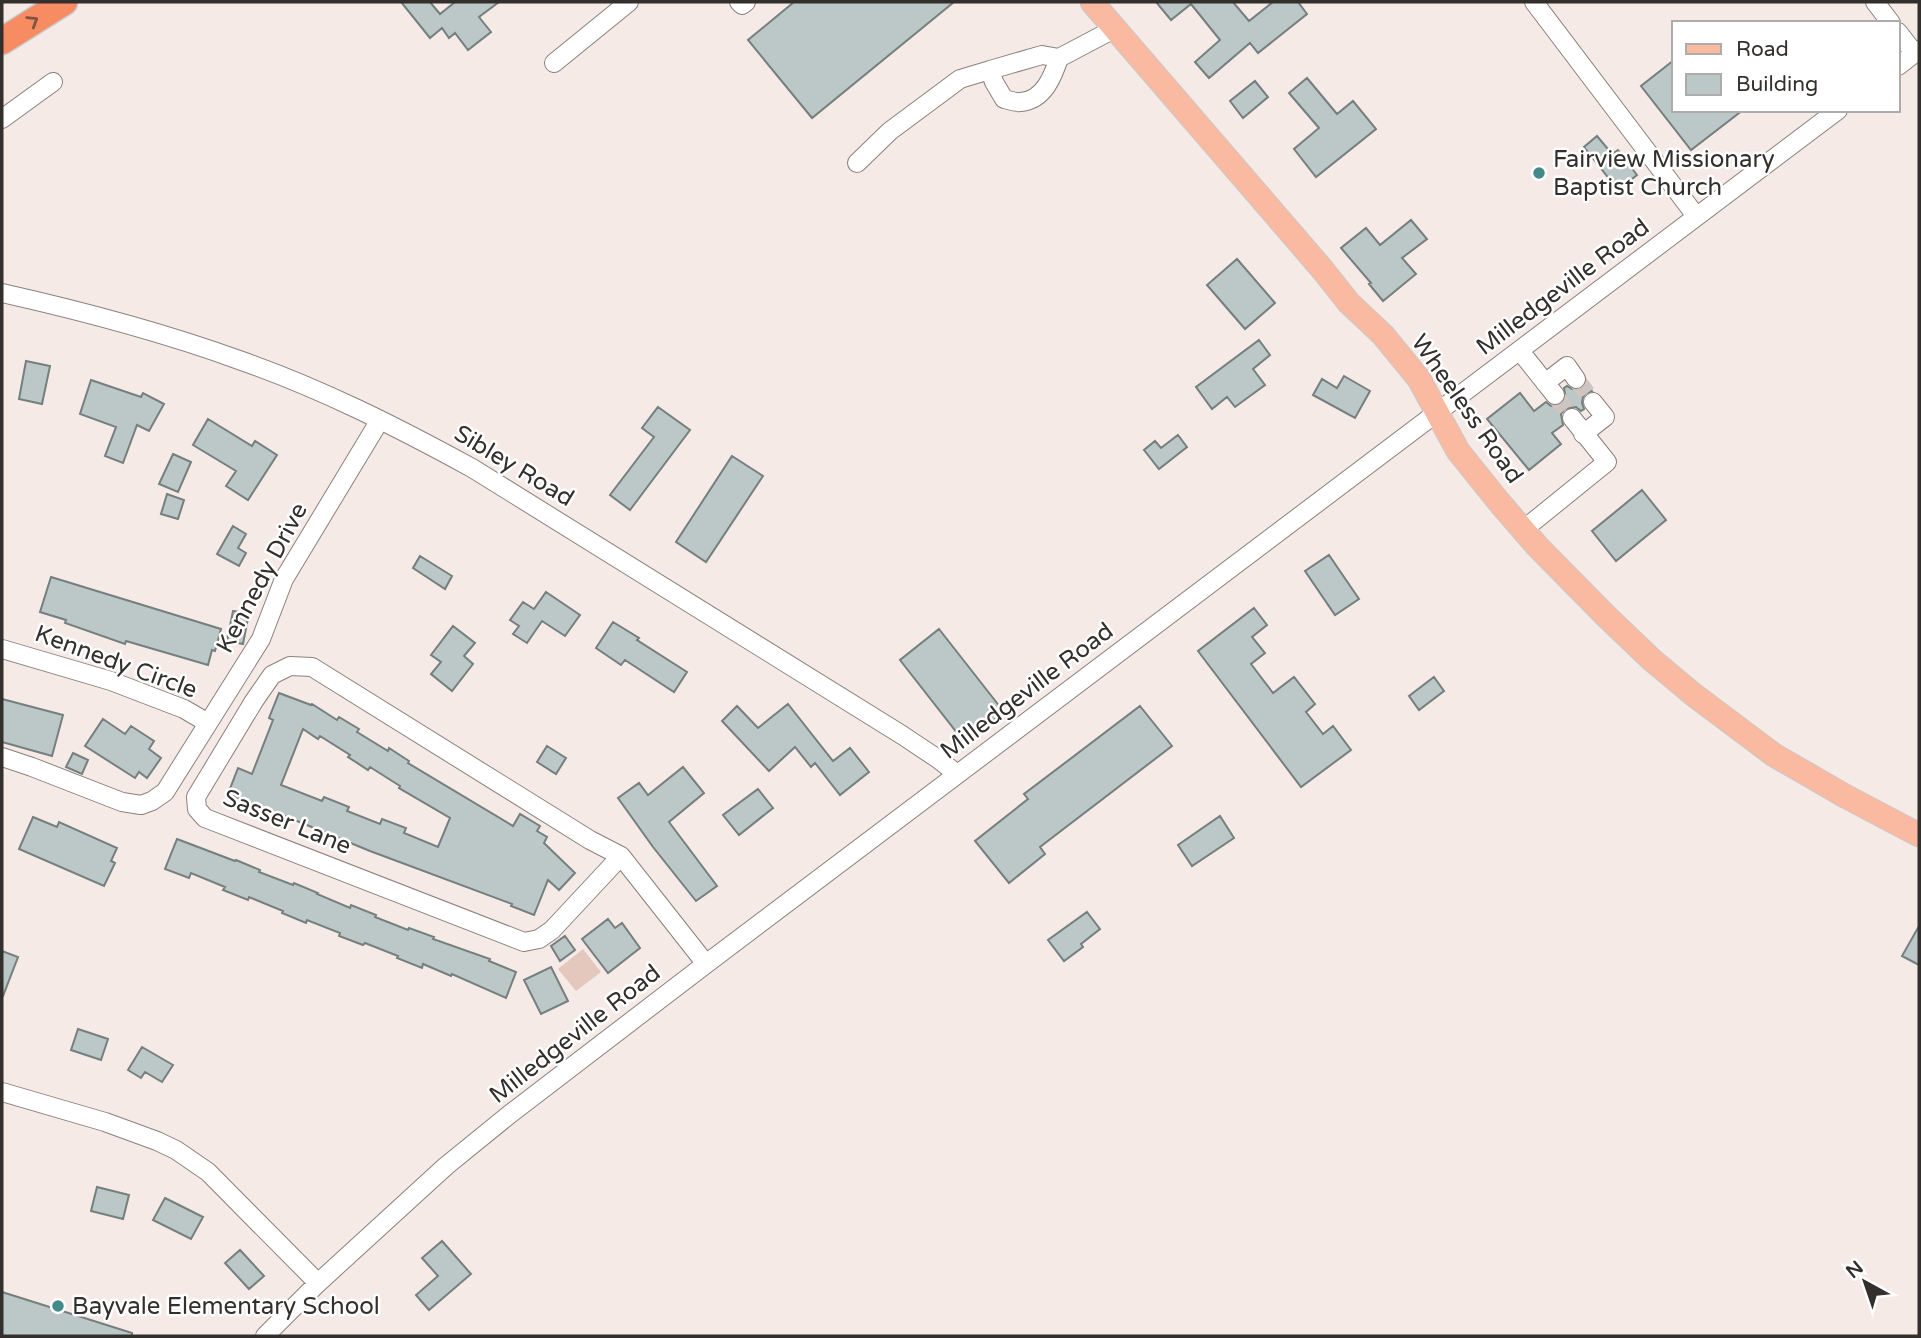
<svg xmlns="http://www.w3.org/2000/svg" width="1921" height="1338" font-family="'Varela Round',sans-serif">
<rect width="100%" height="100%" fill="#f5eae6"/>
<!-- green -->
<path fill="#e4c7bd" d="M583,949L601,972L576,991L558,969Z"/>
<!-- building -->
<path fill="#bcc7c7" stroke="#747f7e" stroke-width="2" fill-rule="evenodd" d="M401,2H430L440,14L455,2H499L479,17L491,32L468,50L455,33L449,38L442,28L430,38Z
M794,2H954L812,118L748,40Z
M1156,2H1233L1249,21L1273,2H1298L1307,14L1258,53L1250,43L1209,78L1195,62L1220,40L1191,4L1171,20Z
M1674,60V110H1743L1691,150L1641,86Z
M1307,78L1337,114L1353,101L1376,129L1316,177L1294,149L1319,128L1289,93Z
M1255,81L1268,97L1243,118L1230,101Z
M1597,136L1612,154L1618,150L1637,175L1618,190L1584,147Z
M1411,220L1427,239L1402,258L1416,274L1383,301L1369,284L1371,283L1341,248L1366,228L1380,245Z
M1237,259L1275,303L1245,329L1207,285Z
M1259,340L1270,355L1253,369L1265,385L1235,407L1227,397L1212,409L1196,387Z
M26,361L50,366L42,404L19,399Z
M1344,376L1370,391L1355,418L1313,395L1322,379L1337,388Z
M91,380L141,397L143,393L164,404L149,431L137,425L123,463L105,456L116,427L80,414Z
M1586,383L1592,391L1586,393L1583,397L1582,403L1584,409L1581,411L1576,407L1565,409L1561,414L1563,425L1552,433L1561,444L1529,470L1487,419L1520,393L1534,411L1546,402L1551,406L1561,404L1566,399L1564,388L1567,386L1572,389L1578,390L1583,388Z
M658,407L690,430L630,510L610,495L654,437L642,428Z
M208,419L252,446L255,441L277,455L248,500L226,486L236,471L193,445Z
M1178,435L1187,447L1159,469L1144,450L1155,441L1161,448Z
M173,454L191,462L178,492L159,484Z
M732,456L763,476L706,562L676,542Z
M1642,490L1666,520L1616,561L1592,531Z
M167,494L184,500L178,519L161,514Z
M233,526L246,534L238,548L246,553L239,566L217,554Z
M1329,555L1359,599L1335,615L1305,571Z
M420,556L452,576L445,589L413,568Z
M51,577L221,629L215,651L212,650L208,665L126,641L125,644L65,623L66,620L40,612Z
M546,592L580,615L565,636L542,621L527,643L513,634L519,626L510,620L523,602L534,609Z
M1254,608L1267,625L1252,637L1265,653L1251,664L1273,693L1294,677L1315,704L1306,712L1323,734L1333,726L1351,750L1301,787L1198,651Z
M233,611L249,613L243,644L227,641Z
M613,622L639,638L637,640L687,672L674,692L625,660L621,665L596,648Z
M453,626L475,643L464,656L473,664L452,691L431,674L441,662L431,655Z
M939,629L1004,712L965,743L900,660Z
M1434,677L1444,691L1419,710L1409,696Z
M279,693L311,705L312,704L337,720L339,717L359,729L357,732L388,751L389,748L409,761L408,763L513,826L520,814L540,826L537,831L547,837L544,843L575,873L559,890L548,880L534,915L511,906L512,904L370,851L280,814L278,817L255,807L256,805L228,794L238,768L252,774L273,720L269,718ZM303,729L318,739L320,736L350,755L348,757L368,770L370,767L400,786L399,788L450,818L438,847L404,833L406,828L382,819L380,824L347,811L349,807L324,797L322,801L281,785Z
M2,699L63,715L52,756L2,742Z
M788,704L833,761L850,748L869,772L840,795L815,763L811,767L795,747L769,771L722,721L737,706L758,728Z
M1140,706L1172,746L1040,847L1045,854L1009,883L975,841L1028,799L1024,794Z
M103,719L125,734L131,726L154,741L149,749L161,758L147,778L139,772L135,778L85,746Z
M547,746L566,758L556,774L537,762Z
M73,753L88,760L82,774L66,767Z
M683,767L704,793L669,822L717,886L696,901L653,847L618,798L639,783L648,795Z
M758,789L773,808L739,835L723,815Z
M1220,816L1234,838L1192,866L1178,845Z
M33,817L57,827L59,822L117,848L111,861L115,863L104,886L19,849Z
M177,839L235,861L236,860L260,870L259,872L293,885L294,883L318,893L317,894L350,908L351,905L376,915L375,917L408,930L409,928L434,937L433,939L490,959L489,961L516,972L506,998L452,974L451,976L423,964L422,968L397,958L398,956L365,943L363,945L339,936L340,933L307,920L306,923L282,913L283,911L249,897L248,900L223,890L225,887L191,873L189,878L165,869Z
M1087,912L1100,929L1081,944L1083,947L1064,961L1048,940Z
M608,919L615,928L622,923L640,948L608,973L582,939Z
M1919,926V965L1902,956Z
M565,936L575,950L560,961L551,946Z
M2,951L18,957L3,996H2Z
M551,967L568,1001L541,1014L524,980Z
M78,1029L108,1039L101,1060L71,1050Z
M142,1047L173,1065L162,1082L145,1072L141,1078L128,1070Z
M97,1187L129,1195L123,1219L91,1211Z
M165,1198L203,1217L191,1239L153,1220Z
M442,1241L471,1274L429,1310L416,1295L438,1276L422,1258Z
M240,1250L264,1276L249,1289L225,1263Z
M2,1292L132,1333V1336H2Z"/>
<g fill="none" stroke-linecap="round" stroke-linejoin="round">
<!-- minor-tunnel -->
<path stroke="#cec5c1" stroke-width="18" stroke-dasharray="18 9" stroke-linecap="butt" d="M1576,379L1593,402
M1555,395L1572,418"/>
<!-- minor casing -->
<g stroke="#8a817d" stroke-width="20">
<path id="minor" d="M739,2L742,5L746,2
M1534,2L1696,216
M1875,2L1891,23
M1898,32L1915,54
M1059,58C1053,76 1044,100 1021,102C1016,103 1009,100 1004,99L994,82L990,70L1042,55L1059,58L1114,29
M554,63L629,2
M1898,66L1919,50
M2,119L53,82
M857,163L890,131L960,79L990,70
M2,293C82,311 162,332 239,360C320,388 397,427 472,468L902,735L938,759L957,774
M1520,351L1555,395
M1545,383L1567,366L1576,379
M1583,434L1605,417L1593,402
M1523,530L1607,462L1572,418
M2,649L111,681L184,709L208,723
M2,757L32,767L122,802L141,805L152,801L165,792L261,639L284,579L380,420
M621,856L552,930L539,939L524,942L205,818L197,809L196,797L254,701L272,675L290,666L312,667L590,840L621,856L706,964
M2,1092L105,1122L157,1141L176,1150L208,1172L318,1283
M265,1336L318,1283L446,1166L510,1114L706,964L1838,110"/>
</g>
<!-- major casing -->
<g stroke="#cac9c8" stroke-width="25">
<path id="major" d="M1092,2L1322,269L1349,303L1383,335L1419,379L1458,451L1499,502L1537,546L1606,616L1652,660L1694,695L1774,755L1845,796L1919,835"/>
</g>
<!-- highway casing -->
<g stroke="#cac9c8" stroke-width="29">
<path id="highway" d="M2,41L64,2"/>
</g>
<!-- minor -->
<use href="#minor" stroke="#fff" stroke-width="18"/>
<!-- major -->
<use href="#major" stroke="#fab9a1" stroke-width="23"/>
<!-- highway -->
<use href="#highway" stroke="#f78b62" stroke-width="26"/>
</g>
<!-- one-way arrows -->
<defs><path id="oneway-chevron" d="M-2-3.5L2.5 0L-2 3.5" fill="none" stroke-width="1.6" stroke-linecap="round" stroke-linejoin="round" transform="scale(1.75)"/></defs>
<use stroke="#815442" href="#oneway-chevron" transform="translate(33 21) rotate(-32)"/>
<!-- markers -->
<g fill="#438b8a" stroke="#fff" stroke-width="2.5">
<circle cx="1539" cy="173" r="7"/>
<circle cx="58" cy="1306" r="7"/>
</g>
<g text-anchor="middle" dominant-baseline="central" stroke-width="5" stroke-linejoin="round" paint-order="stroke">
<!-- poi labels -->
<g font-size="24" fill="#332f2d" stroke="#fff" text-anchor="start">
<text x="1553" y="159">Fairview Missionary<tspan x="1553" dy="28">Baptist Church</tspan></text>
<text x="72" y="1306">Bayvale Elementary School</text>
</g>
<!-- street labels -->
<g font-size="24" fill="#332f2d" stroke="#fff">
<text transform="translate(1563 287) rotate(-37)">Milledgeville Road</text>
<text transform="translate(1467 409) rotate(55)">Wheeless Road</text>
<text transform="translate(514 466) rotate(31)">Sibley Road</text>
<text transform="translate(262 578) rotate(-62)">Kennedy Drive</text>
<text transform="translate(116 662) rotate(20)">Kennedy Circle</text>
<text transform="translate(1027 691) rotate(-37)">Milledgeville Road</text>
<text transform="translate(287 822) rotate(22)">Sasser Lane</text>
<text transform="translate(575 1034) rotate(-38)">Milledgeville Road</text>
</g>
</g>
<!-- border -->
<rect width="1921" height="1338" fill="none" stroke="#332f2d" stroke-width="7"/>
<!-- legend -->
<rect x="1672" y="21" width="228" height="91" fill="#ffffff" stroke="#adacab" stroke-width="2"/>
<rect x="1686" y="44" width="35" height="10" fill="#fab9a1" stroke="#adacab" stroke-width="2"/>
<text x="1736" y="56" font-size="21" fill="#332f2d">Road</text>
<rect x="1686" y="74" width="35" height="21" fill="#bcc7c7" stroke="#adacab" stroke-width="2"/>
<text x="1736" y="91" font-size="21" fill="#332f2d">Building</text>
<!-- north arrow -->
<g transform="translate(1865 1282) rotate(320)" stroke="#ffffff" stroke-width="5" paint-order="stroke">
<path d="M0-5L12 26L0 18L-12 26Z" fill="#332f2d"/>
<text y="-10" font-size="19" font-weight="bold" text-anchor="middle" fill="#332f2d">N</text>
</g>
</svg>
